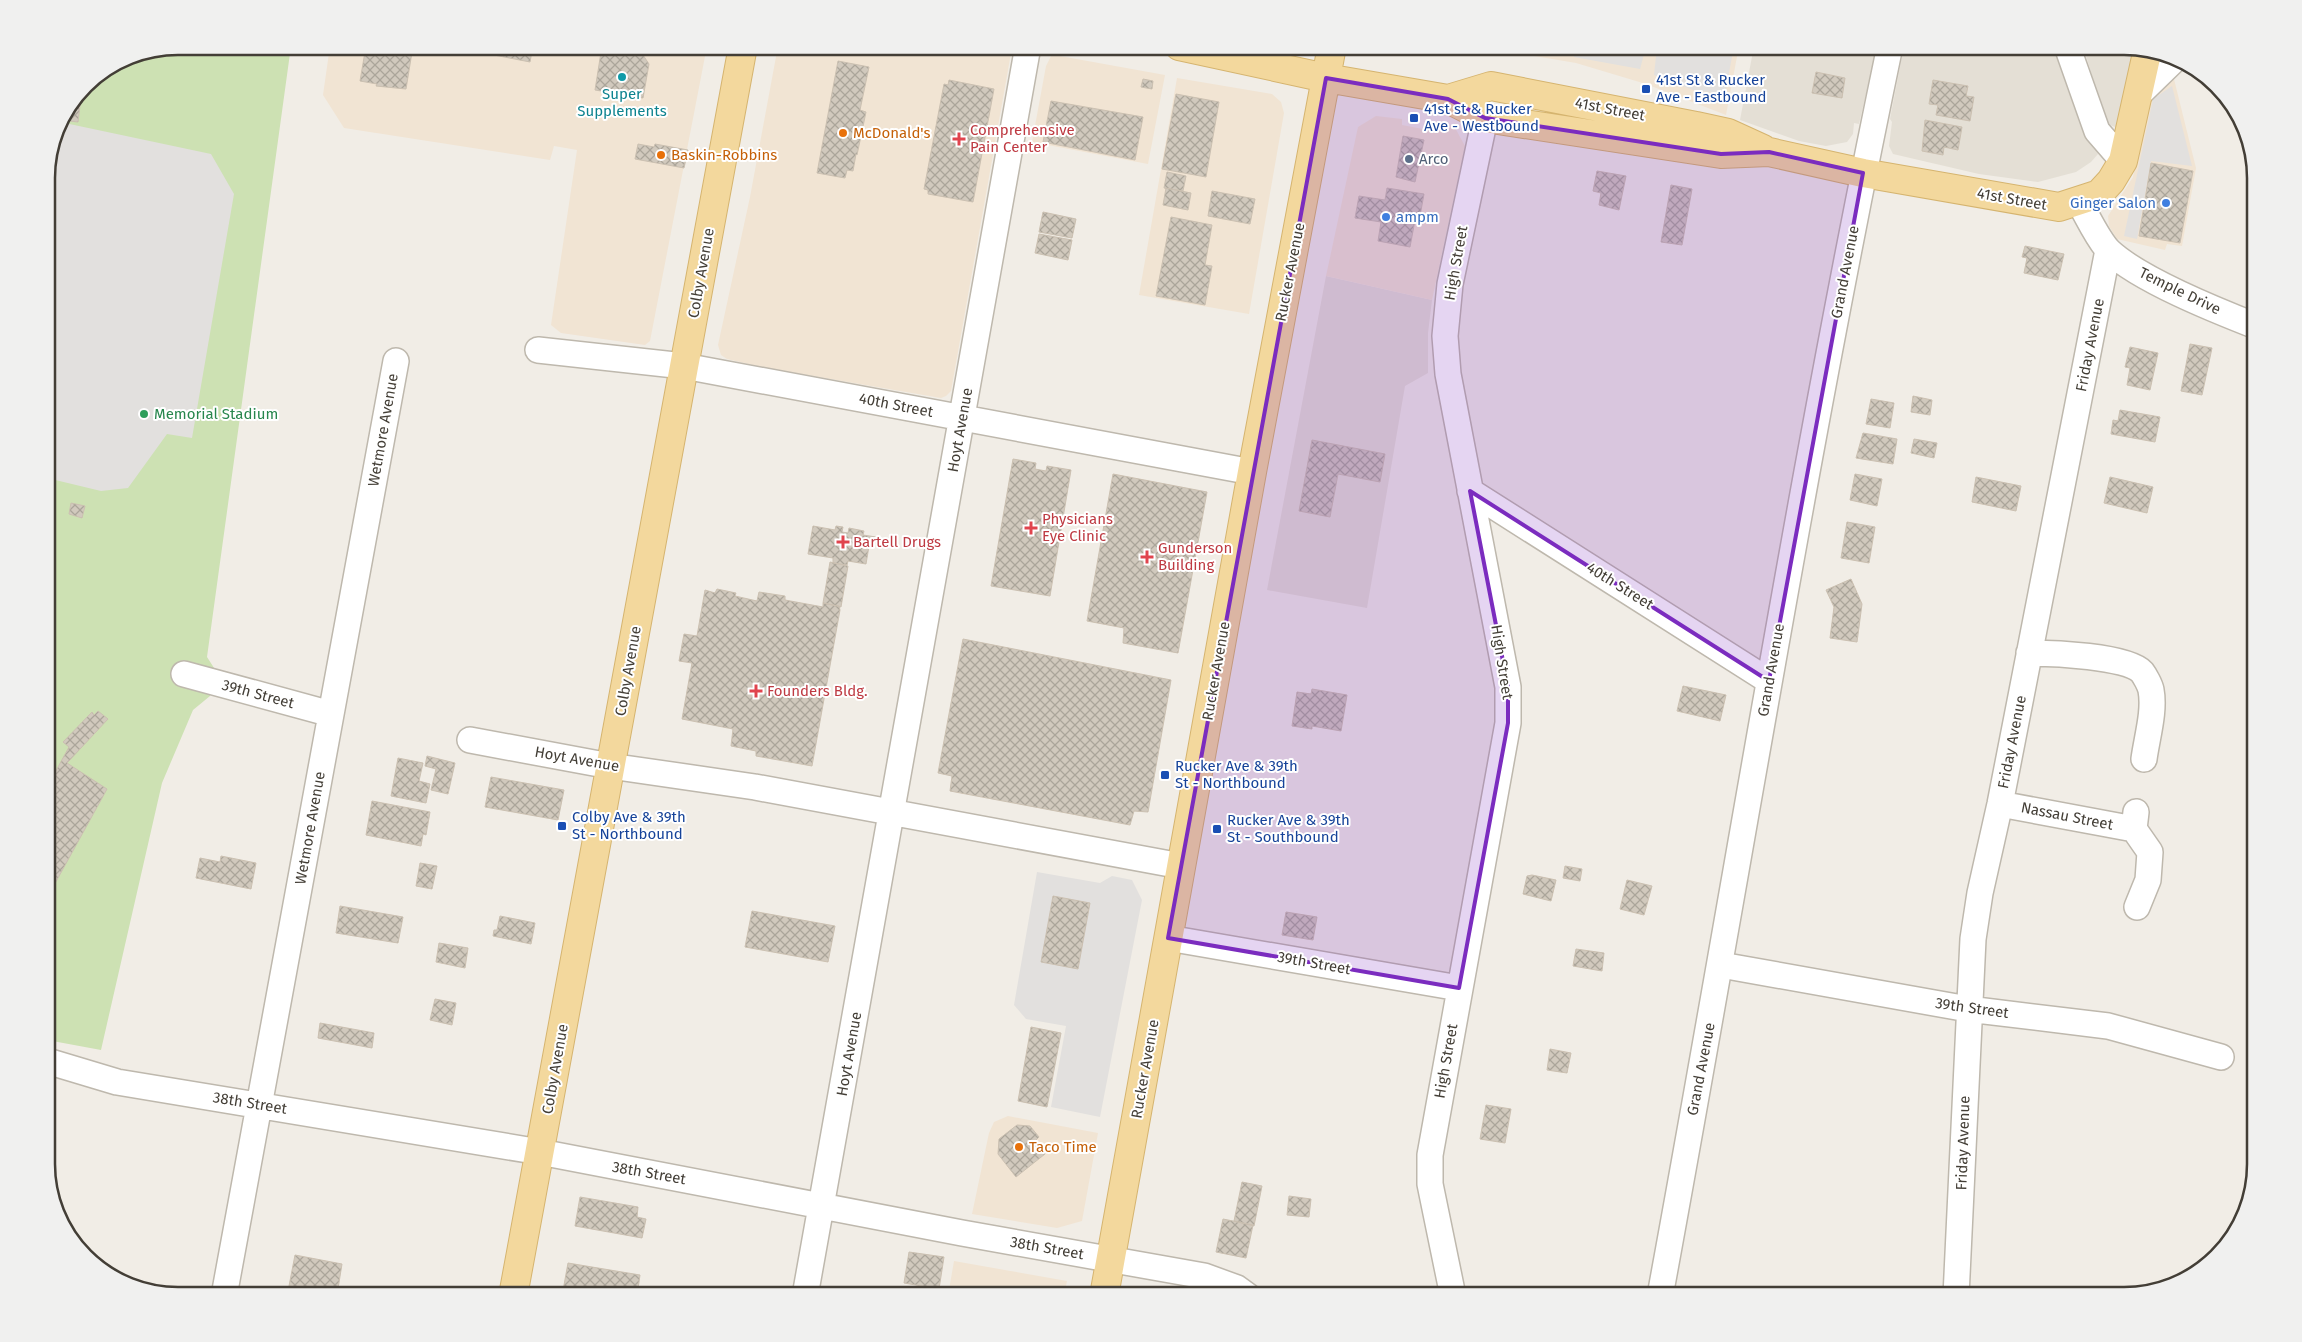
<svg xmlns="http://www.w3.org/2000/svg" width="2302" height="1342" font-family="'Fira Sans',sans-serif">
<defs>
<pattern id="building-cross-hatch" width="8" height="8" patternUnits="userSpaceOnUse" patternTransform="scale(1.25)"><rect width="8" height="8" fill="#d1c9bd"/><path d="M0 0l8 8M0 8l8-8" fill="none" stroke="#aba59a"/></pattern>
</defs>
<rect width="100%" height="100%" fill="#f1ede6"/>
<!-- residential -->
<path fill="#e4dfd5" d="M1754,46H1877L1859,124L1854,123L1853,134L1847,142L1826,146L1799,141L1740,120Z
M1904,46H2057L2089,135L2098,154L2091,162L2076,172L2038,182L1979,174L1893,154L1889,146L1892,122L1890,119Z
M2083,46H2124L2137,50L2118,128L2107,124Z
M1326,276L1432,300L1428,333V373L1405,386L1367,608L1267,590Z"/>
<!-- commercial -->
<path fill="#f1e4d3" d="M330,46H707L650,341L645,345L561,333L551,325L577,150L554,146L550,160L344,128L323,95Z
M778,46H1006L1011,53L951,391L946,396L941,398L761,367L727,359L721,355L718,345L750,197Z
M1474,46H1739L1726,115L1646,84L1576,63Z
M1051,56H1060L1165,75L1148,164L1032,142L1046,66Z
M1177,78L1272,94L1281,102L1284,113L1249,314L1139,295Z
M2174,79L2196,168L2182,246L2167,244L2165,250L2117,239L2109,226L2108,216L2133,177L2150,96Z
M1376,116L1402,119V125L1423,129L1425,122L1454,126L1465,146L1432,300L1326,276L1358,127Z
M1008,1116L1098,1133L1082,1221L1057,1228L972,1214L989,1133L994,1122Z
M954,1261L1067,1281L1064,1296H948Z"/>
<!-- pitch -->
<path fill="#cde1b3" d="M178,46H291L207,657L216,671L210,696L193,710L162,783L101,1050L47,1040V170L56,127L85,85L128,56Z"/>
<!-- parking -->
<path fill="#e2e0de" d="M1545,46H1571L1570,56L1544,51Z
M1575,46H1734L1725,94L1693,90L1654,75L1656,56L1644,54L1640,69L1574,57Z
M2172,86L2192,166L2151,161L2137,239L2124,236L2153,99Z
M60,122L211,154L234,194L192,438L167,434L128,488L101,491L47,478V170L56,127Z
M1037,872L1100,883L1112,876L1132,880L1142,900L1100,1117L1051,1107L1066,1026L1026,1019L1014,1005Z"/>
<!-- building -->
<path fill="url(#building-cross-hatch)" stroke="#cbc0b1" d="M366,46H413L406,89L376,86L377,84L360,81Z
M495,46H533L530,62L494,55Z
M602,46L639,49L649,64L643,98L595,90Z
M838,61L869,67L860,110L866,112L857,155L856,154L853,171L847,170L845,178L817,173Z
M1816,72L1845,78L1842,98L1812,93Z
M1143,79L1153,81L1152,89L1141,87Z
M949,80L994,89L973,202L928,194V190L924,189L944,84L948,85Z
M1933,80L1968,86L1966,96L1974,97L1970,121L1936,115L1938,105L1929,104Z
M82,89L78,122L61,120Z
M1176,94L1219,102L1206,177L1162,169Z
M1051,101L1143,117L1135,160L1043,142Z
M1925,120L1962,127L1958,150L1944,147L1943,155L1922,151Z
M1403,136L1424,140L1415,182L1396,177Z
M638,144L654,147L655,144L688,150L684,168L635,159Z
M2151,163L2193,171L2180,243L2139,236Z
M1597,171L1626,176L1619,210L1599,205L1601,193L1593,191Z
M1167,172L1186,176L1183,191L1164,188Z
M1671,185L1692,189L1682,245L1661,242Z
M1166,188L1191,193L1188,210L1163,205Z
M1387,188L1424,194L1420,216L1416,215L1410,247L1378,241L1381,222L1355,218L1359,196L1385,200Z
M1212,191L1255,199L1250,224L1208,216Z
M1043,212L1076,219L1072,238L1039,232Z
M1171,217L1212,225L1205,265L1212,266L1205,305L1156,296Z
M1039,234L1072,240L1068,260L1035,253Z
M2025,246L2064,254L2058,280L2024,273L2027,258L2022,257Z
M2190,344L2212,348L2202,395L2181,391Z
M2130,347L2158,353L2150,390L2127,385L2130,368L2125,367Z
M1913,396L1932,400L1930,415L1911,412Z
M1871,399L1894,403L1890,428L1866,424Z
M2120,410L2160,417L2155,442L2111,434L2113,420L2118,421Z
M1863,433L1897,439L1893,464L1856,458Z
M1914,439L1937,443L1934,458L1911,453Z
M1312,440L1385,454L1380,482L1338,474L1330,517L1299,511Z
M1013,459L1036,463L1035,469L1046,471L1047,466L1071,470L1050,596L991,586Z
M1113,474L1207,492L1178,653L1123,643L1124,628L1087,621Z
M1855,474L1882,479L1877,506L1850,500Z
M1976,477L2021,486L2016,511L1972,502Z
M2110,477L2153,487L2147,513L2104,503Z
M71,503L85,506L82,518L69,514Z
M1847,522L1875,527L1869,563L1841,558Z
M813,526L835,530L836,526L843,527L842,532L848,533L849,528L864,531L863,535L876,537L874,547L869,546L866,564L848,561L847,565L833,563V558L808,554Z
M830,562L848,566L841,607L823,603Z
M1851,579L1862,604L1857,642L1830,638L1834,607L1826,590Z
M717,589L736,593L735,596L757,601L759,592L785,596V600L823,607V603L839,606L840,610L812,766L756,756V751L731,746L733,729L682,719L692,663L679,661L684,634L697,636L705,590L715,593Z
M963,639L1171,680L1148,812L1134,811L1130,825L950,791L952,776L938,773Z
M1683,686L1726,695L1720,721L1677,711Z
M1312,689L1347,695L1341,731L1312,726V729L1292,726L1297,692L1311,694Z
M98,711L108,719L67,763L107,789L47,898V787L69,747L63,742L92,712L94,715Z
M47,754L53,758L47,770Z
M427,756L455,763L448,794L431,790L436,769L425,766Z
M398,758L423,763L419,781L430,784L426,803L391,796Z
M491,777L564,790L558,820L485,807Z
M372,801L430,812L426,835L423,834L421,846L366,835Z
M221,856L256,863L251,889L196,878L200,858L220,862Z
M420,863L437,866L432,889L416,886Z
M1565,866L1582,869L1580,881L1563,878Z
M1532,875L1556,880L1551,901L1523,894L1527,876Z
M1627,880L1652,886L1644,915L1620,909Z
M1053,896L1090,903L1078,969L1041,962Z
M340,906L403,917L398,943L336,933Z
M752,911L835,926L828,962L745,947Z
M1286,912L1317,917L1313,940L1282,935Z
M500,916L535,923L531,944L493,936L494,930H497Z
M439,943L468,948L465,968L436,962Z
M1576,949L1604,953L1602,971L1573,966Z
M435,999L456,1003L452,1025L430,1020Z
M320,1023L374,1033L372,1048L318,1038Z
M1031,1027L1061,1033L1047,1107L1018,1101Z
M1550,1049L1571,1053L1567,1073L1547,1070Z
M1486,1105L1511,1109L1505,1143L1480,1139Z
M1017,1125L1030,1126L1039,1137L1035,1141L1045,1154L1016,1177L998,1154L999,1139Z
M1242,1182L1262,1186L1254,1226L1234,1221Z
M1289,1196L1311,1199L1309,1217L1287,1215Z
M580,1197L638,1207L637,1217L646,1219L642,1238L575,1226Z
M1223,1219L1253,1225L1246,1258L1216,1252Z
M909,1252L944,1257L939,1289L904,1283Z
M295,1255L342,1264L337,1295L289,1286Z
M568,1263L640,1275L637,1296H562Z
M962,1287L997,1294V1296H960Z
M431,1288L458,1293V1296H430Z
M854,1289L892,1296H852Z"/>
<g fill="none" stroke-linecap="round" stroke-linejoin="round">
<!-- minor casing -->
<g stroke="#beb8ad" stroke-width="28">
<path id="minor" d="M2067,46L2097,131L2123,161
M2137,96L2174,60
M2079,202C2088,217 2097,238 2109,251C2140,280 2215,310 2256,326
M538,350L684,366L1252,472
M1470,491L1769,681
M2029,653C2052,653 2127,656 2142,672C2145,676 2150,685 2151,690C2155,711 2147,737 2144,759
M184,674L331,714
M470,740L610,766L755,787L1181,866
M2000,804L2134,829
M2136,812L2134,829L2150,852L2148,880L2137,907
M1168,938L1459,988
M1721,965L1968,1009L2108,1026L2221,1057
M47,1061L117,1082L540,1152L962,1233L1204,1276L1237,1288L1248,1296
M224,1296L396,361
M805,1296L1028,46
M1453,1296L1430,1184V1155L1508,723V687L1448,374L1445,336L1450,284L1485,118
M1660,1296C1737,879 1803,461 1890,46
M1956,1296L1973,939L1980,893L2000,804L2108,250"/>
</g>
<!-- major casing -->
<g stroke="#d5b46f" stroke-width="30">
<path id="major" d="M1179,46L1326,78L1448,99L1485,118L1721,154L1769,152L1863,173L2059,207L2099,194L2111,181L2123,161L2147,53
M1448,99L1491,86L1696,126L1728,133L1763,149
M513,1296L743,46
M1104,1296L1252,472L1332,46"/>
</g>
<!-- minor -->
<use href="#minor" stroke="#fff" stroke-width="25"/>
<!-- major -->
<use href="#major" stroke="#f3d89d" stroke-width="28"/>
</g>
<!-- marked area -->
<path fill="#7b2cbf" fill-opacity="0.2" stroke="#7b2cbf" stroke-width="4" stroke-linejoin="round" d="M1326,78L1448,99L1485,118L1721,154L1769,152L1863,173L1769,681L1470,491L1508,687V723L1459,988L1168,938Z"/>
<!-- markers -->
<circle fill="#0f9aa8" stroke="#fff" stroke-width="2" cx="622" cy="77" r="5"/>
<g fill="#1a4fb4" stroke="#fff" stroke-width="2">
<rect x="1641" y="84" width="10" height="10" rx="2.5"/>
<rect x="1409" y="113" width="10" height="10" rx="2.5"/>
<rect x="1160" y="770" width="10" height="10" rx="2.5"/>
<rect x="557" y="821" width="10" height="10" rx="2.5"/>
<rect x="1212" y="824" width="10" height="10" rx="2.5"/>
</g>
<g fill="#e8710a" stroke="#fff" stroke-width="2">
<circle cx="843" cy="133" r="5"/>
<circle cx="661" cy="155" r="5"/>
<circle cx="1019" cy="1147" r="5"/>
</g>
<g fill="#e0444e" stroke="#fff" stroke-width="2">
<path d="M956.5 131.5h5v5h5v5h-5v5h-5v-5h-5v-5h5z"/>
<path d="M1028.5 520.5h5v5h5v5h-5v5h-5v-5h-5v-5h5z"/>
<path d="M840.5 534.5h5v5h5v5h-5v5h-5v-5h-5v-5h5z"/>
<path d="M1144.5 549.5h5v5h5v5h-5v5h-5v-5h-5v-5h5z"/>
<path d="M753.5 683.5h5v5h5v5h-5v5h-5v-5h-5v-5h5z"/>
</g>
<circle fill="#5c6f8a" stroke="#fff" stroke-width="2" cx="1409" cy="159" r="5"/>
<g fill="#3f7fe0" stroke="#fff" stroke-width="2">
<circle cx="2166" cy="203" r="5"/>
<circle cx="1386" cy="217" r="5"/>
</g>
<circle fill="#2e9e5b" stroke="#fff" stroke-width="2" cx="144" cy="414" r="5"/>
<g text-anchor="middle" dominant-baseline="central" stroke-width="4" stroke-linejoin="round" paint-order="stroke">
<!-- transit labels -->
<g font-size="15" fill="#164399" stroke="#fff" text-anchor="start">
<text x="1656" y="80">41st St &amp; Rucker<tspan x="1656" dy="17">Ave - Eastbound</tspan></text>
<text x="1424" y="109">41st st &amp; Rucker<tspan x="1424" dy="17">Ave - Westbound</tspan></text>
<text x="1175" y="766">Rucker Ave &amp; 39th<tspan x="1175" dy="17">St - Northbound</tspan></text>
<text x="572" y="817">Colby Ave &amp; 39th<tspan x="572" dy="17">St - Northbound</tspan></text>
<text x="1227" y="820">Rucker Ave &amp; 39th<tspan x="1227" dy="17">St - Southbound</tspan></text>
</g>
<!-- culture labels -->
<g font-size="15" fill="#0d838f" stroke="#fff">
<text x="622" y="94">Super<tspan x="622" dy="17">Supplements</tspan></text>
</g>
<!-- street labels -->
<g font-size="15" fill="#433e36" stroke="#fff">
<text transform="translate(1610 109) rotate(11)">41st Street</text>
<text transform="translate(2012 199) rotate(10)">41st Street</text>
<text transform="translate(1456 263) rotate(-80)">High Street</text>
<text transform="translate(1290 272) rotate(-79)">Rucker Avenue</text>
<text transform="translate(1845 272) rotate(-79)">Grand Avenue</text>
<text transform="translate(701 273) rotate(-80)">Colby Avenue</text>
<text transform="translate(2180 291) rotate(26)">Temple Drive</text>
<text transform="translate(2090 345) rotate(-79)">Friday Avenue</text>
<text transform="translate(896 405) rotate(11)">40th Street</text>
<text transform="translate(383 430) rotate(-80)">Wetmore Avenue</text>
<text transform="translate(960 430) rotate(-80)">Hoyt Avenue</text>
<text transform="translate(1620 586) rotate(32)">40th Street</text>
<text transform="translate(1502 662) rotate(81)">High Street</text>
<text transform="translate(1771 670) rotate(-80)">Grand Avenue</text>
<text transform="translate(628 671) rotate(-80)">Colby Avenue</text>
<text transform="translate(1216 671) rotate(-80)">Rucker Avenue</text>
<text transform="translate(258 694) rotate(15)">39th Street</text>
<text transform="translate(2012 742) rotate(-79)">Friday Avenue</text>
<text transform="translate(577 759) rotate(10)">Hoyt Avenue</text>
<text transform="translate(2067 816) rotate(11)">Nassau Street</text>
<text transform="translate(310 828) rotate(-80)">Wetmore Avenue</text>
<text transform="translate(1314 963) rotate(10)">39th Street</text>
<text transform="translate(1972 1008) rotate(8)">39th Street</text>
<text transform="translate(849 1054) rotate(-80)">Hoyt Avenue</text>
<text transform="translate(1446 1061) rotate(-80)">High Street</text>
<text transform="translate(555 1069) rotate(-80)">Colby Avenue</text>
<text transform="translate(1145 1069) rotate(-80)">Rucker Avenue</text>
<text transform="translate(1701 1069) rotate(-79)">Grand Avenue</text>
<text transform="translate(250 1103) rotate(9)">38th Street</text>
<text transform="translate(1963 1143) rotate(-88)">Friday Avenue</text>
<text transform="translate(649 1173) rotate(10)">38th Street</text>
<text transform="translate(1047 1248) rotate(10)">38th Street</text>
</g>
<!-- health labels -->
<g font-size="15" fill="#be3a42" stroke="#fff" text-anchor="start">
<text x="970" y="130">Comprehensive<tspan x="970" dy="17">Pain Center</tspan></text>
<text x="1042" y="519">Physicians<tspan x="1042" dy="17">Eye Clinic</tspan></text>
<text x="853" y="542">Bartell Drugs</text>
<text x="1158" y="548">Gunderson<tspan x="1158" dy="17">Building</tspan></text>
<text x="767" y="691">Founders Bldg.</text>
</g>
<!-- food labels -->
<g font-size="15" fill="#c56008" stroke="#fff" text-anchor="start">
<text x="853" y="133">McDonald's</text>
<text x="671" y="155">Baskin-Robbins</text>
<text x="1029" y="1147">Taco Time</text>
</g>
<!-- service labels -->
<g font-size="15" fill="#4e5e75" stroke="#fff" text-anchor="start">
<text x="1419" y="159">Arco</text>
</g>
<!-- shop labels -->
<g font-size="15" fill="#366cbe" stroke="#fff" text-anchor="end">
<text x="2156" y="203">Ginger Salon</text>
<text x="1396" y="217" text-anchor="start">ampm</text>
</g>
<!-- leisure labels -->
<g font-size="15" fill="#27864d" stroke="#fff" text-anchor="start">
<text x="154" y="414">Memorial Stadium</text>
</g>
</g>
<!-- crop -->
<path d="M0 0H2302V1342H0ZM178 55H2124A123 123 0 0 1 2247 178V1164A123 123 0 0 1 2124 1287H178A123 123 0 0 1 55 1164V178A123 123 0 0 1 178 55Z" fill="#f0f0ef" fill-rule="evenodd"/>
<path fill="none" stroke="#433e36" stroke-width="2.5" d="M178 55H2124A123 123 0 0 1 2247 178V1164A123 123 0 0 1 2124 1287H178A123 123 0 0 1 55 1164V178A123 123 0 0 1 178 55Z"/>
</svg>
